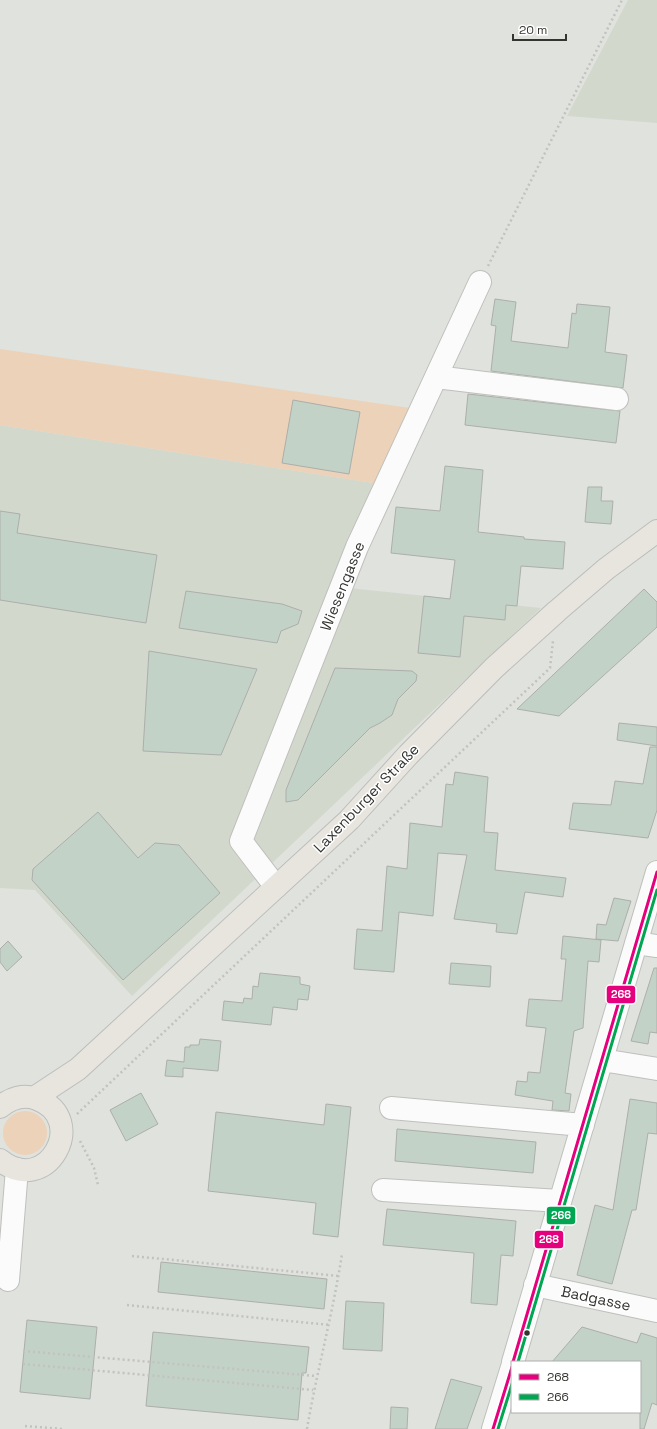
<svg xmlns="http://www.w3.org/2000/svg" width="657" height="1429" font-family="'Space Grotesk',sans-serif">
<rect width="100%" height="100%" fill="#e0e2dd"/>
<!-- built -->
<path fill="#d3d8cd" d="M628,0H657V123L567,116Z
M0,425L380,484L349,588L541,608L132,996L35,890L0,888Z"/>
<!-- green -->
<path fill="#ecd2b8" d="M0,349L410,408L380,484L0,425Z
M3 1133a22 22 0 1 1 44 0a22 22 0 1 1-44 0Z"/>
<!-- building -->
<path fill="#c3d2c7" stroke="#acaeab" d="M495,299L516,302L511,341L568,348L572,313L576,314L577,304L610,307L605,352L627,355L623,388L491,371L496,326L491,325Z
M468,394L620,411L616,443L465,425Z
M293,400L360,412L349,474L282,463Z
M445,466L483,470L478,532L524,537V539L565,542L563,569L521,566L517,606L506,605L505,620L464,616L460,657L418,653L424,596L450,599L455,560L391,553L396,507L440,511Z
M588,487H602L601,501H613L611,524L585,522Z
M0,511L20,514L17,533L157,555L146,623L0,600Z
M644,589L657,602V627L559,716L517,709Z
M186,591L282,604L302,611L298,624L281,631L277,643L179,628Z
M149,651L257,669L221,755L143,751Z
M335,668L412,671L417,675L416,681L398,699L392,715L380,723L370,728L298,800L286,802V790Z
M619,723L657,727V746L617,740Z
M650,747H657V810L648,838L569,829L573,803L611,805L615,781L643,784Z
M455,772L488,777L484,832L498,833L495,870L566,878L563,897L525,892L517,934L496,932L497,924L454,919L467,855L438,853L433,916L399,912L394,972L354,969L357,929L382,931L387,866L407,869L410,823L442,827L446,784L453,785Z
M98,812L138,858L155,843L179,845L220,893L123,980L32,880L33,869Z
M614,898L631,901L618,941L596,939L597,924L606,925Z
M563,936L601,940L599,962L588,961L583,1028L574,1031L565,1093L571,1094L569,1111L552,1110L553,1101L515,1095L517,1081L527,1082L528,1072L540,1073L546,1028L526,1026L529,999L562,1001L566,959H561Z
M8,941L22,957L7,971L0,962V949Z
M451,963L491,966L490,987L449,984Z
M654,968H657V1033L650,1032L648,1044L631,1041Z
M260,973L300,977V984L310,986L308,1000L298,999L297,1010L273,1007L271,1025L222,1020L224,1001L243,1003L244,998L252,999L253,986L258,987Z
M200,1039L221,1041L218,1071L183,1068V1077L165,1076L167,1060L184,1062L185,1047H190V1045H199Z
M141,1093L158,1124L126,1141L110,1110Z
M630,1099L657,1103V1134L648,1133L636,1210H632L612,1284L577,1275L595,1205L613,1210Z
M326,1104L351,1107L338,1237L313,1234L316,1203L208,1191L216,1112L324,1125Z
M397,1129L536,1142L533,1173L395,1161Z
M387,1209L516,1221L513,1256L501,1255L497,1305L471,1303L474,1253L383,1245Z
M161,1262L327,1279L324,1309L158,1292Z
M346,1301L384,1303L382,1351L343,1349Z
M27,1320L97,1327L90,1399L20,1392Z
M582,1327L637,1343L641,1333L657,1338V1405L652,1403L644,1429H640V1362H552Z
M153,1332L309,1347L306,1373H302L298,1420L146,1406Z
M451,1379L482,1387L467,1429H435Z
M391,1407L408,1408L407,1429H390Z"/>
<g fill="none" stroke-linecap="round" stroke-linejoin="round">
<!-- minor casing -->
<g stroke="#bfc0bd" stroke-width="24">
<path id="minor" d="M436,377L617,399
M276,887L241,841L357,547L480,282
M636,943L657,946
M602,1060L657,1069
M391,1108L583,1125
M383,1190L560,1201
M8,1280L17,1169
M535,1285L657,1311
M513,1362L657,872
M493,1429L512,1367"/>
</g>
<!-- major casing -->
<g stroke="#bcbdbb" stroke-width="24">
<path id="major" d="M34,1098L78,1069L349,820L408,755L494,668L557,611L606,569L657,531
M0,1107C11,1098 24,1094 37,1099C90,1119 47,1198 0,1160"/>
</g>
<!-- path -->
<path stroke="#c2c2c0" stroke-width="2.5" stroke-dasharray="2 3" stroke-linecap="butt" d="M488,266L622,0
M77,1114L550,668L553,641
M80,1141L94,1168L98,1185
M132,1256L339,1276
M127,1305L330,1325
M23,1351L316,1376
M23,1364L313,1390
M25,1426L63,1429
M307,1429C317,1370 333,1313 342,1254"/>
<!-- minor -->
<use href="#minor" stroke="#fafbfa" stroke-width="22"/>
<!-- major -->
<use href="#major" stroke="#e7e5de" stroke-width="22"/>
<!-- bus-1 casing -->
<g stroke="#fff" stroke-width="6">
<path id="bus-1" d="M513,1362L657,872
M493,1429L512,1367"/>
</g>
<!-- bus-2 casing -->
<g stroke="#fff" stroke-width="6">
<path id="bus-2" d="M518,1362L657,890
M498,1429L512,1384"/>
</g>
<!-- bus-1 -->
<use href="#bus-1" stroke="#e5007d" stroke-width="3"/>
<!-- bus-2 -->
<use href="#bus-2" stroke="#00a651" stroke-width="3"/>
</g>
<!-- markers -->
<circle fill="#333531" stroke="#fff" stroke-width="1.5" cx="527" cy="1333" r="3.5"/>
<g text-anchor="middle" dominant-baseline="central" stroke-width="3" stroke-linejoin="round" paint-order="stroke">
<!-- street labels -->
<g font-size="15" fill="#333531" stroke="#fff">
<text transform="translate(342 586) rotate(-68)">Wiesengasse</text>
<text transform="translate(366 798) rotate(-46)">Laxenburger Straße</text>
<text transform="translate(596 1298) rotate(12)">Badgasse</text>
</g>
</g>
<g stroke="#fff" stroke-width="1.5">
<rect x="606" y="985" width="30" height="19" rx="4" fill="#e5007d"/>
<rect x="546" y="1206" width="30" height="19" rx="4" fill="#00a651"/>
<rect x="534" y="1230" width="30" height="19" rx="4" fill="#e5007d"/>
</g>
<g font-size="11" text-anchor="middle" font-weight="bold" fill="#fff">
<text x="621" y="998">268</text>
<text x="561" y="1219">266</text>
<text x="549" y="1243">268</text>
</g>
<!-- legend -->
<rect x="511" y="1361" width="130" height="52" fill="#ffffff" stroke="#adaead"/>
<rect x="519" y="1374" width="20" height="6" fill="#e5007d" stroke="#adaead"/>
<text x="547" y="1381" font-size="12" fill="#333531">268</text>
<rect x="519" y="1394" width="20" height="6" fill="#00a651" stroke="#adaead"/>
<text x="547" y="1401" font-size="12" fill="#333531">266</text>
<!-- scale -->
<path d="M513 34v6h53v-6" fill="none" stroke="#333531" stroke-width="2"/>
<text x="519" y="34" font-size="12" fill="#333531" stroke="#ffffff" stroke-width="3" paint-order="stroke">20 m</text>
</svg>
